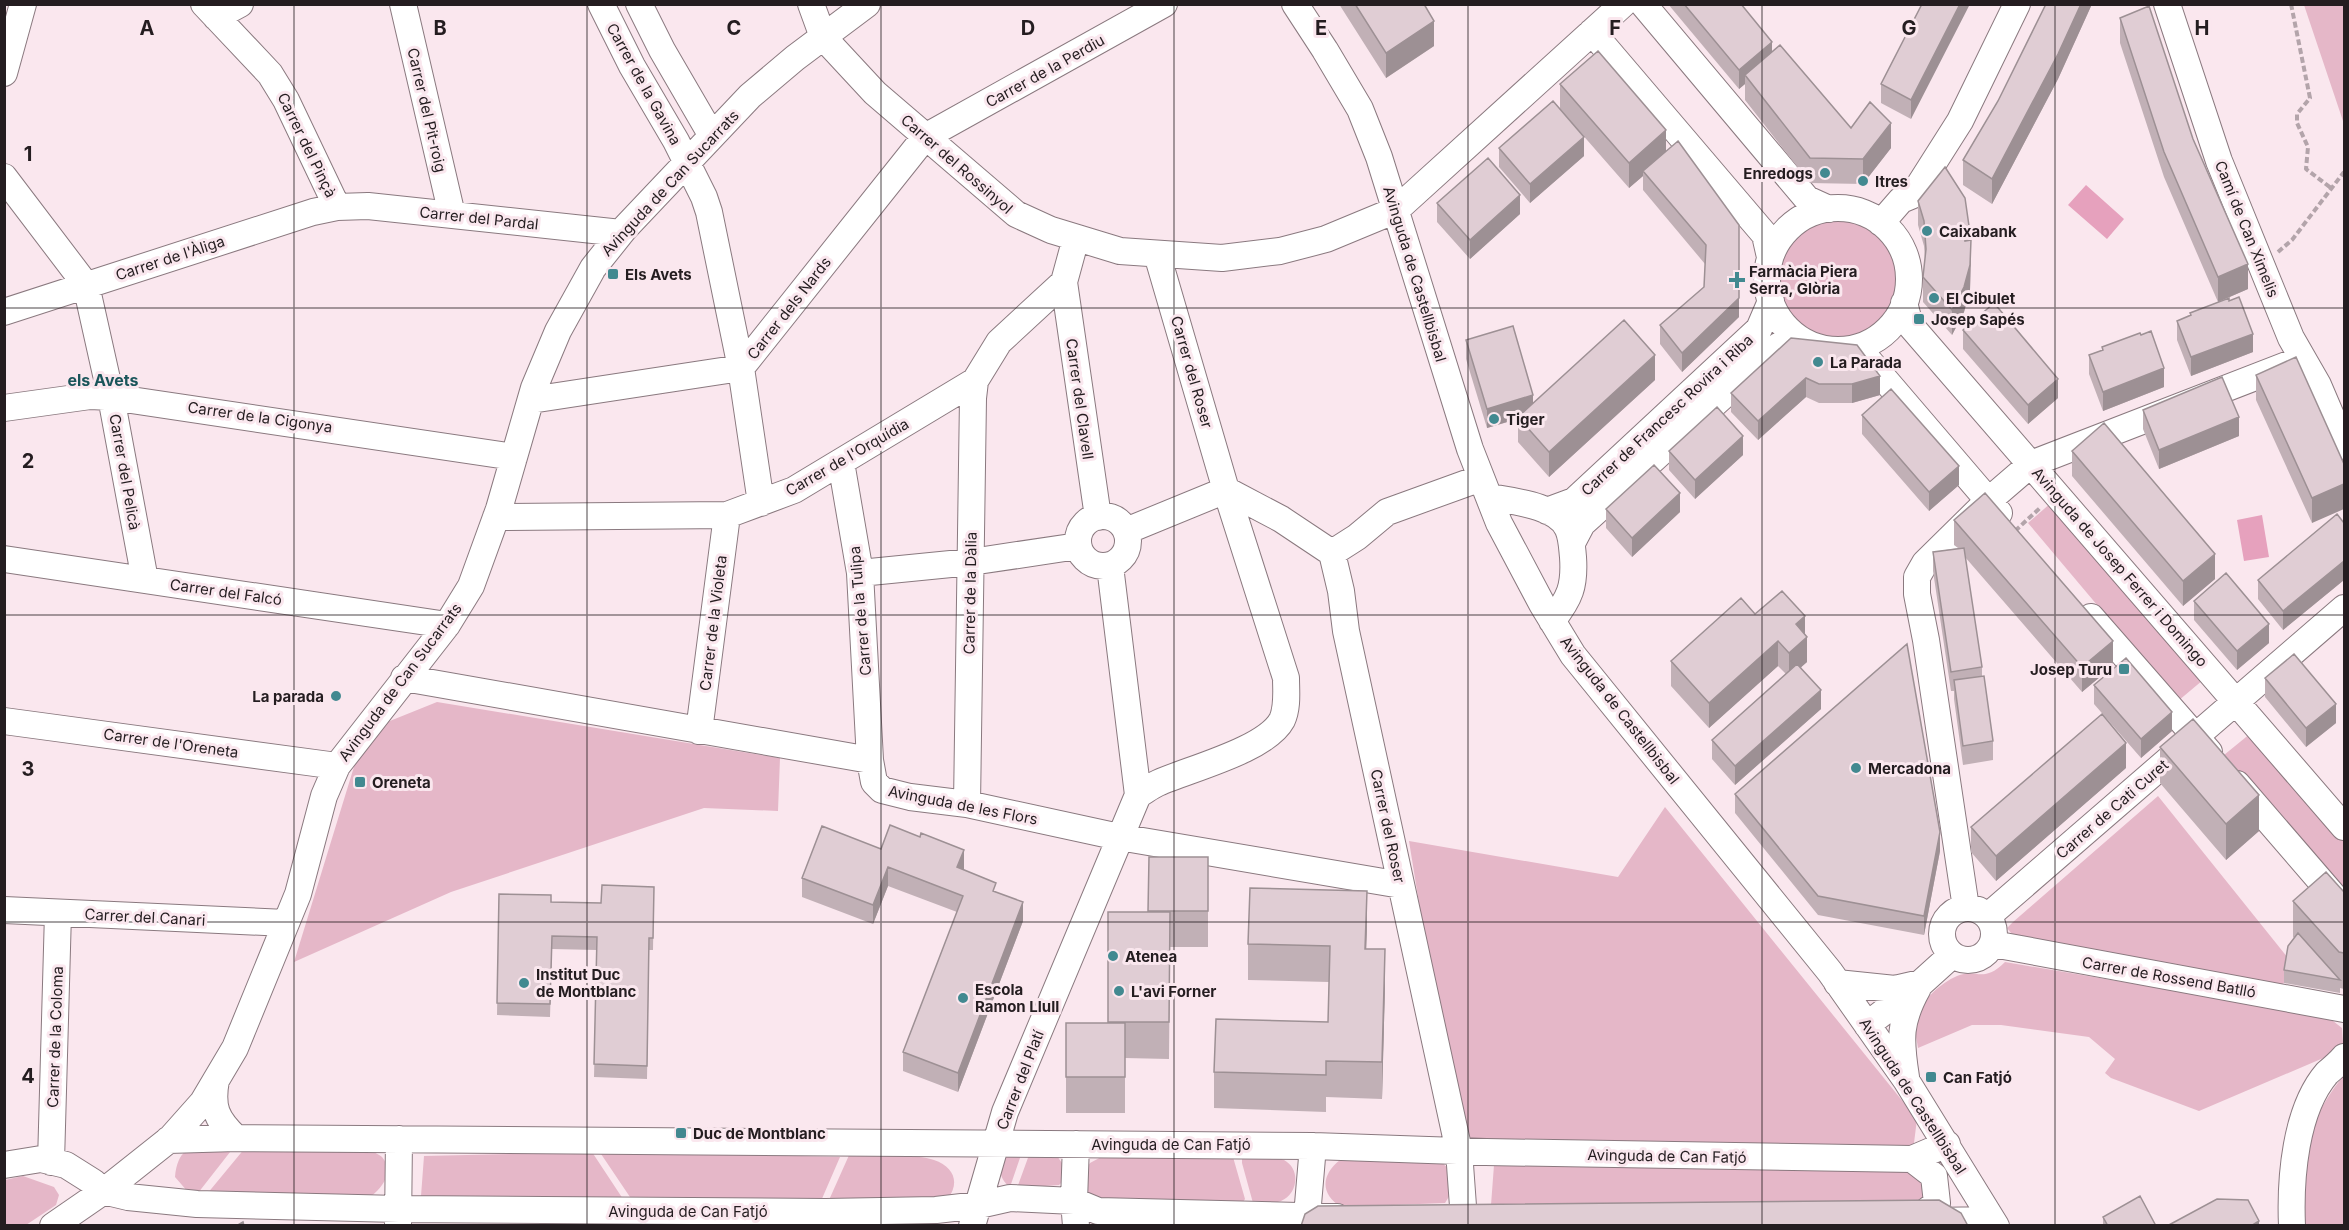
<svg xmlns="http://www.w3.org/2000/svg" width="2349" height="1230" font-family="Inter,sans-serif">
<rect width="100%" height="100%" fill="#fae7ee"/>
<!-- green -->
<path fill="#e5b7c8" d="M2304,5H2344V124Z
M1776 279a60 60 0 1 1 120 0a60 60 0 1 1-120 0Z
M2052,502L2203,680L2178,701L2028,523Z
M437,702L780,758L778,811L704,808L451,892L294,962L365,731Z
M2251,733L2344,842V896L2224,755Z
M2158,796L2288,958L2284,983L2277,987L2015,938L2007,928L2013,922Z
M1665,807L1917,1119L1912,1159L1459,1151L1409,841L1618,877Z
M2005,962L2312,1014L2333,1021L2342,1028L2343,1043L2328,1056L2199,1111L2111,1078L2105,1073L2115,1059L2089,1037L2001,1025H1972L1918,1048C1917,1040 1914,1031 1915,1024C1918,1003 1939,984 1957,976C1977,968 1983,984 2005,962Z
M2344,1075V1225L2302,1226C2303,1201 2303,1160 2309,1136C2316,1115 2330,1092 2344,1075Z
M234,1147L198,1193L188,1192L175,1177C179,1137 203,1147 234,1147Z
M245,1148L369,1149C372,1152 379,1154 382,1157C394,1171 383,1188 371,1196L207,1194Z
M599,1151L840,1157L821,1201L632,1200Z
M592,1152L623,1199L421,1196L424,1156Z
M850,1153C870,1155 918,1154 934,1160C954,1167 960,1182 948,1199L829,1200Z
M1011,1154L1021,1155L1010,1187C997,1178 997,1161 1011,1154Z
M1029,1155L1057,1156L1062,1163L1066,1178L1059,1185L1017,1188Z
M1103,1156L1233,1157L1245,1199L1243,1202L1102,1201L1091,1196L1087,1190L1086,1170L1090,1163Z
M1242,1157C1255,1157 1273,1154 1284,1160C1301,1169 1298,1194 1281,1201C1273,1204 1262,1203 1253,1203L1242,1163Z
M1430,1159H1438L1452,1172L1453,1190L1445,1203L1341,1207C1320,1194 1321,1175 1340,1160Z
M1494,1165L1886,1166L1916,1169L1927,1191L1918,1207L1491,1205Z
M23,1176L54,1187L59,1195L56,1205L26,1225H5V1180Z"/>
<!-- water -->
<path fill="#e6a1bd" d="M2086,185L2124,219L2107,239L2068,205Z
M2262,515L2269,557L2244,561L2237,520Z"/>
<g fill="none" stroke-linecap="round" stroke-linejoin="round">
<!-- minor casing -->
<g stroke="#8a797f" stroke-width="28">
<path id="minor" d="M204,4L270,74L286,100L337,207
M403,4L452,215
M601,4L632,66L676,141L704,197L709,212L741,368L761,503
M639,4L662,50L712,136
M811,4L823,37L875,93L1016,214L1051,230L1120,251L1222,258L1280,251L1326,239L1396,210L1623,4
M1295,4L1325,50L1360,109L1379,157L1470,449L1499,523L1542,604L1573,655L1830,972L1906,1080L1996,1226
M1643,4L1807,199L1829,209
M2167,4L2219,161L2291,338L2318,385L2344,446
M216,17L240,4
M1592,32L1765,235L1770,257
M4,73L23,4
M4,177L86,285L111,397L145,580
M1767 279a71 71 0 1 1 142 0a71 71 0 1 1-142 0Z
M1881,223L1901,200L1913,195L1960,121L2017,4
M1064,282L1098,517
M1904,303L1910,325L2344,827
M4,312L313,212L337,207L368,206L621,233
M1855,349L1869,361L1999,513
M531,400L741,368L925,137L1164,4
M4,408L90,396L111,397L514,457
M841,462L860,573L870,760L874,782L882,790L910,797L967,804L1119,837L1401,885
M1226,490L1281,519L1332,553L1341,591L1346,631L1459,1151L1464,1220
M1489,497C1511,501 1558,505 1568,529C1572,538 1572,548 1573,557C1575,586 1570,598 1552,621
M1547,511L1574,501L1759,329L1771,301
M1078 541a25 25 0 1 1 50 0a25 25 0 1 1-50 0Z
M496,517L727,515L794,490L975,381L999,342L1064,282L1076,238
M1126,531L1226,490
M1572,543L1582,524L1778,346L1802,341
M1332,553L1357,537L1387,512L1481,478
M4,559L447,625
M1110,566L1138,795
M860,573L971,562L1078,546
M2091,617L2209,752
M404,678L870,760
M4,721L337,766
M699,731L727,515
M2237,784L2344,908
M967,804L973,398L975,381
M1942 934a26 26 0 1 1 52 0a26 26 0 1 1-52 0Z
M1966,908L1926,640L1917,594V577L1925,563L1988,501L2031,464L2302,359
M4,910L286,923
M1988,916L2344,608
M1993,944L2344,1009
M1837,983L1895,989L1921,983
M1867,1025L1921,983L1952,955
M1906,1077C1900,1039 1899,1022 1918,988
M216,1080C211,1107 216,1119 236,1138
M168,1140L236,1138L1313,1146L1486,1152L1912,1159L1947,1144
M1912,1159L1934,1176L1937,1203L1915,1220
M51,1162L58,913
M4,1165L41,1159L66,1165L93,1182L103,1191L128,1197L197,1204L399,1209L826,1212L936,1210L979,1205L1010,1198L1074,1201L1098,1211L1337,1217
M1932,1221L1992,1220
M53,1226L108,1188L171,1138L203,1102L235,1048L298,894L324,796L337,766L447,625L471,586L499,509L534,388L558,331L593,268L625,228L750,96L795,58L867,4
M398,1226L399,1139
M972,1226L1005,1112L1138,795C1145,791 1151,786 1158,783C1189,769 1266,750 1282,720C1288,707 1286,691 1286,678L1226,490L1157,254
M1076,1226L1074,1201L1076,1144
M1303,1226L1307,1216L1313,1146
M2292,1226C2290,1179 2295,1110 2327,1073C2333,1068 2339,1063 2344,1057"/>
</g>
<!-- path -->
<path stroke="#b3a4aa" stroke-width="4" stroke-dasharray="6 3" stroke-linecap="butt" d="M2291,4L2310,98L2297,114V123L2308,147L2306,169L2331,188
M2278,252L2292,240L2344,172
M2015,531L2041,507"/>
<!-- minor -->
<use href="#minor" stroke="#fff" stroke-width="26"/>
</g>
<!-- wall -->
<path fill="#c1b0b6" d="M1339,4H1424L1434,46L1386,78Z
M1668,4H1741L1772,52L1851,128L1891,148L1863,184L1810,183L1745,100V84L1739,89Z
M1922,4L1911,119L1881,103V84Z
M2046,4H2092L2058,79L1992,204L1963,185V160L1998,101Z
M2120,18L2193,139L2248,289L2218,302L2164,177L2120,43Z
M1560,84L1666,151L1739,317L1682,372L1660,344V325L1704,287L1705,264L1643,190V176L1629,188L1560,109Z
M1499,148L1584,156L1530,203L1499,167Z
M1918,201L1969,226L1971,265L1970,290L1964,312L1952,335L1923,302V277L1925,259L1924,246L1918,225Z
M1437,203L1520,214L1470,259L1437,222Z
M2190,313L2253,352L2191,376L2177,340V321L2190,316Z
M1963,330L2058,398L2028,424L1963,349Z
M1791,338L1880,395L1852,403H1819L1806,397L1758,440L1731,412V393Z
M1466,340L1533,403L1655,380L1549,477L1518,442V419L1487,428L1466,359Z
M2102,347L2164,387L2103,411L2089,374V355L2102,350Z
M2256,375L2344,464L2312,523L2256,400Z
M2143,410L2239,436L2159,469L2143,429Z
M1862,415L1959,485L1929,511L1862,434Z
M1669,451L1743,455L1695,499L1669,470Z
M2072,451L2215,579L2183,606L2072,476Z
M1606,509L1680,512L1632,557L1606,528Z
M1954,520L2113,666L2082,692L1965,557L1982,667V676L1993,741V760L1963,765L1954,699V691H1951L1933,571V552L1958,548L1954,545Z
M2344,523V580L2283,630L2258,599V580Z
M2194,601L2269,643L2237,670L2194,620Z
M1755,614L1805,634L1807,662L1801,667L1821,709L1735,785L1712,759V740L1786,674L1778,666L1709,728L1671,686V661Z
M2265,678L2336,723L2306,747L2265,697Z
M2094,685L2172,731L2141,758L2094,704Z
M2160,747L2259,831L2226,860L2160,783Z
M2126,768L1996,881L1971,852V827Z
M1735,794L1940,851L1924,935L1818,915L1735,813Z
M881,849L964,869L963,870L996,892L1023,921L958,1092L903,1071V1052L957,912L888,886L873,924L802,897V878Z
M1149,857H1208V947H1170L1169,1059L1125,1058V1113H1066V1023H1108V912H1148Z
M654,887L653,950H649L647,1079L594,1077L597,950L552,949L550,1017L497,1015L499,894L551,902L601,903Z
M2344,892V989L2340,988V993L2284,983V970L2294,938L2293,937V901Z
M1367,927L1366,949L1385,985L1382,1099L1326,1097V1112L1214,1108V1072L1328,1022L1329,982L1248,980V944Z
M2103,1217L2156,1226H2103Z"/>
<!-- shaded-wall -->
<path fill="#9d9094" d="M1960,4H1970L1911,119V100Z
M2081,4H2092L2058,79L1992,204V179Z
M1434,21V46L1386,78V53Z
M1772,42V61L1745,75V84L1739,89V70Z
M1891,123V148L1863,184V159Z
M1666,130V155L1643,171V176L1629,188V163Z
M1584,137V156L1530,203V184Z
M1520,195V214L1470,259V240Z
M1739,225V317L1682,372V353Z
M1971,240L1970,290L1964,312L1952,335V310Z
M2248,264V289L2218,302V277Z
M2253,334V352L2191,376V357Z
M1655,355V380L1549,477V452Z
M2164,368V387L2103,411V392Z
M1880,376V395L1852,403V384Z
M1806,378V397L1758,440V421Z
M2058,379V398L2028,424V405Z
M1533,395V414L1487,428V409Z
M2239,417V436L2159,469V450Z
M1743,436V455L1695,499V480Z
M1959,466V485L1929,511V492Z
M2344,484V509L2312,523V498Z
M1680,493V512L1632,557V538Z
M2215,554V579L2183,606V581Z
M2344,561V580L2283,630V611Z
M1805,616V638L1807,637V662L1789,678V653L1796,624Z
M2269,624V643L2237,670V651Z
M1778,641V666L1709,728V703Z
M2113,641V666L2082,692V667Z
M1821,690V709L1735,785V766Z
M2336,704V723L2306,747V728Z
M2172,712V731L2141,758V739Z
M2126,743V768L1996,881V856Z
M2259,795V831L2226,860V824Z
M1940,832V851L1924,935V916Z
M964,850V869L957,886V867Z
M888,867V886L873,924V905Z
M1367,891V927L1365,985V949Z
M1023,902V921L958,1092V1073Z
M1385,949V985L1382,1099V1062Z
M2259,1221V1226H2251Z"/>
<!-- building -->
<path fill="#e0cdd4" stroke="#9d9094" stroke-width="1.5" d="M1355,4H1424L1434,21L1386,53Z
M1684,4H1741L1772,42L1739,70Z
M1922,4H1960L1911,100L1881,84Z
M2046,4H2081L2058,54L1992,179L1963,160L1998,101Z
M2149,6L2193,139L2248,264L2218,277L2164,152L2120,18Z
M1780,45L1851,128L1870,102L1891,123L1863,159L1810,158L1745,75Z
M1598,51L1666,130L1629,163L1560,84Z
M1553,101L1584,137L1530,184L1499,148Z
M1678,141L1739,225V298L1682,353L1660,325L1704,287L1706,245L1643,171Z
M1488,158L1520,195L1470,240L1437,203Z
M1945,167L1965,198L1969,226H1964L1965,241L1971,240L1970,265L1964,287L1952,310L1923,277L1926,249L1924,221L1918,201Z
M2239,297L2253,334L2191,357L2177,321L2191,315L2190,313L2229,298V301Z
M1994,303L2058,379L2028,405L1963,330Z
M1624,320L1655,355L1549,452L1518,417Z
M1513,326L1533,395L1487,409L1466,340Z
M2151,331L2164,368L2103,392L2089,355L2103,350L2102,347L2140,333L2141,335Z
M1791,338L1857,345L1880,376L1852,384H1819L1806,378L1758,421L1731,393Z
M2296,357L2344,464V484L2312,498L2256,375Z
M2222,377L2239,417L2159,450L2143,410Z
M1891,389L1959,466L1929,492L1862,415Z
M1717,407L1743,436L1695,480L1669,451Z
M2104,423L2215,554L2183,581L2072,451Z
M1654,465L1680,493L1632,538L1606,509Z
M1985,493L2113,641L2082,667L1954,520Z
M2337,514L2344,523V561L2283,611L2258,580Z
M1964,548L1982,667L1951,672L1933,552Z
M2226,573L2269,624L2237,651L2194,601Z
M1782,591L1805,616L1796,624L1807,637L1789,653L1778,641L1709,703L1671,661L1741,598L1755,614Z
M1907,644L1940,832L1924,916L1818,896L1735,794Z
M2294,654L2336,704L2306,728L2265,678Z
M2126,658L2172,712L2141,739L2094,685Z
M1797,664L1821,690L1735,766L1712,740Z
M1984,676L1993,741L1963,746L1954,680Z
M2102,714L2126,743L1996,856L1971,827Z
M2193,719L2259,795L2226,824L2160,747Z
M890,825L920,837L921,833L964,850L957,867L996,883L993,891L1023,902L958,1073L903,1052L963,896L888,867L873,905L802,878L822,826L881,849Z
M1149,857H1208V911H1148Z
M2326,872L2344,892V953L2339,952L2293,901Z
M602,885L654,887L653,938H649L647,1066L594,1064L597,937L552,936L550,1004L497,1003L499,894L551,895V902L601,903Z
M1250,888L1367,891L1365,949H1385L1382,1062L1326,1061V1075L1214,1072L1216,1019L1328,1022L1330,946L1248,944Z
M1108,912H1170L1169,1022H1108Z
M2298,933L2340,980L2284,970L2288,946Z
M1066,1023H1125V1077H1066Z
M2140,1196L2156,1226H2108L2103,1217Z
M2217,1199L2248,1200L2259,1221L2251,1226H2167Z
M1939,1200L1961,1213L1968,1226H1301L1305,1214L1318,1206Z
M243,1222L244,1226H236Z"/>
<!-- grid -->
<path fill="none" stroke="#241d20" stroke-width="1.5" stroke-opacity="0.55" d="M294,4V1226M587,4V1226M881,4V1226M1174,4V1226M1468,4V1226M1762,4V1226M2055,4V1226M4,308H2344M4,615H2344M4,922H2344"/>
<!-- markers -->
<g fill="#428990" stroke="#fae7ee" stroke-width="2">
<circle cx="1825" cy="173" r="6"/>
<circle cx="1863" cy="181" r="6"/>
<circle cx="1927" cy="231" r="6"/>
<rect x="607" y="268" width="12" height="12" rx="3"/>
<path d="M1734 271h6v6h6v6h-6v6h-6v-6h-6v-6h6z"/>
<circle cx="1934" cy="298" r="6"/>
<rect x="1913" y="313" width="12" height="12" rx="3"/>
<circle cx="1818" cy="362" r="6"/>
<circle cx="1494" cy="419" r="6"/>
<rect x="2118" y="663" width="12" height="12" rx="3"/>
<circle cx="336" cy="696" r="6"/>
<circle cx="1856" cy="768" r="6"/>
<rect x="354" y="776" width="12" height="12" rx="3"/>
<circle cx="1113" cy="956" r="6"/>
<circle cx="524" cy="983" r="6"/>
<circle cx="1119" cy="991" r="6"/>
<circle cx="963" cy="998" r="6"/>
<rect x="1925" y="1071" width="12" height="12" rx="3"/>
<rect x="675" y="1127" width="12" height="12" rx="3"/>
</g>
<g text-anchor="middle" dominant-baseline="central" stroke-width="6" stroke-linejoin="round" paint-order="stroke">
<!-- street labels -->
<g font-size="15" fill="#241d20" stroke="#fae7ee">
<text transform="translate(1045 71) rotate(-29)">Carrer de la Perdiu</text>
<text transform="translate(644 84) rotate(61)">Carrer de la Gavina</text>
<text transform="translate(427 110) rotate(77)">Carrer del Pit-roig</text>
<text transform="translate(307 145) rotate(64)">Carrer del Pinçà</text>
<text transform="translate(957 164) rotate(41)">Carrer del Rossinyol</text>
<text transform="translate(670 183) rotate(-47)">Avinguda de Can Sucarrats</text>
<text transform="translate(479 218) rotate(6)">Carrer del Pardal</text>
<text transform="translate(2247 229) rotate(68)">Camí de Can Ximelis</text>
<text transform="translate(170 258) rotate(-18)">Carrer de l'Àliga</text>
<text transform="translate(1415 274) rotate(73)">Avinguda de Castellbisbal</text>
<text transform="translate(789 308) rotate(-52)">Carrer dels Nards</text>
<text transform="translate(1192 372) rotate(74)">Carrer del Roser</text>
<text transform="translate(1080 399) rotate(82)">Carrer del Clavell</text>
<text transform="translate(1667 415) rotate(-43)">Carrer de Francesc Rovira i Riba</text>
<text transform="translate(260 417) rotate(8)">Carrer de la Cigonya</text>
<text transform="translate(847 457) rotate(-30)">Carrer de l'Orquídia</text>
<text transform="translate(125 472) rotate(80)">Carrer del Pelicà</text>
<text transform="translate(2120 567) rotate(49)">Avinguda de Josep Ferrer i Domingo</text>
<text transform="translate(226 592) rotate(8)">Carrer del Falcó</text>
<text transform="translate(970 593) rotate(-89)">Carrer de la Dàlia</text>
<text transform="translate(860 611) rotate(-95)">Carrer de la Tulipa</text>
<text transform="translate(713 623) rotate(-83)">Carrer de la Violeta</text>
<text transform="translate(400 682) rotate(-53)">Avinguda de Can Sucarrats</text>
<text transform="translate(1620 710) rotate(52)">Avinguda de Castellbisbal</text>
<text transform="translate(171 743) rotate(8)">Carrer de l'Oreneta</text>
<text transform="translate(963 805) rotate(11)">Avinguda de les Flors</text>
<text transform="translate(2112 809) rotate(-41)">Carrer de Cati Curet</text>
<text transform="translate(1388 826) rotate(78)">Carrer del Roser</text>
<text transform="translate(145 917) rotate(3)">Carrer del Canari</text>
<text transform="translate(2169 977) rotate(10)">Carrer de Rossend Batlló</text>
<text transform="translate(55 1037) rotate(-88)">Carrer de la Coloma</text>
<text transform="translate(1020 1080) rotate(-69)">Carrer del Platí</text>
<text transform="translate(1913 1096) rotate(57)">Avinguda de Castellbisbal</text>
<text x="1171" y="1144">Avinguda de Can Fatjó</text>
<text transform="translate(1667 1156) rotate(1)">Avinguda de Can Fatjó</text>
<text x="688" y="1211">Avinguda de Can Fatjó</text>
</g>
<!-- poi labels -->
<g font-size="15" font-weight="bold" fill="#241d20" stroke="#fae7ee" text-anchor="start">
<text x="1813" y="173" text-anchor="end">Enredogs</text>
<text x="1875" y="181">Itres</text>
<text x="1939" y="231">Caixabank</text>
<text x="1749" y="271">Farmàcia Piera<tspan x="1749" dy="17">Serra, Glòria</tspan></text>
<text x="625" y="274">Els Avets</text>
<text x="1946" y="298">El Cibulet</text>
<text x="1931" y="319">Josep Sapés</text>
<text x="1830" y="362">La Parada</text>
<text x="1506" y="419">Tiger</text>
<text x="2112" y="669" text-anchor="end">Josep Turu</text>
<text x="324" y="696" text-anchor="end">La parada</text>
<text x="1868" y="768">Mercadona</text>
<text x="372" y="782">Oreneta</text>
<text x="1125" y="956">Atenea</text>
<text x="536" y="974">Institut Duc<tspan x="536" dy="17">de Montblanc</tspan></text>
<text x="975" y="989">Escola<tspan x="975" dy="17">Ramon Llull</tspan></text>
<text x="1131" y="991">L'avi Forner</text>
<text x="1943" y="1077">Can Fatjó</text>
<text x="693" y="1133">Duc de Montblanc</text>
</g>
<!-- neighbourhood labels -->
<g font-size="16" font-weight="bold" fill="#1a555a" stroke="#fae7ee">
<text x="103" y="380">els Avets</text>
</g>
</g>
<g font-size="20" text-anchor="middle" font-weight="bold" fill="#241d20" stroke="#fae7ee" stroke-width="6" stroke-linejoin="round" paint-order="stroke">
<text x="147" y="35">A</text>
<text x="440" y="35">B</text>
<text x="734" y="35">C</text>
<text x="1028" y="35">D</text>
<text x="1321" y="35">E</text>
<text x="1615" y="35">F</text>
<text x="1909" y="35">G</text>
<text x="2202" y="35">H</text>
<text x="28" y="161">1</text>
<text x="28" y="468">2</text>
<text x="28" y="776">3</text>
<text x="28" y="1083">4</text>
</g>
<!-- border -->
<rect width="2349" height="1230" fill="none" stroke="#241d20" stroke-width="12"/>
</svg>
